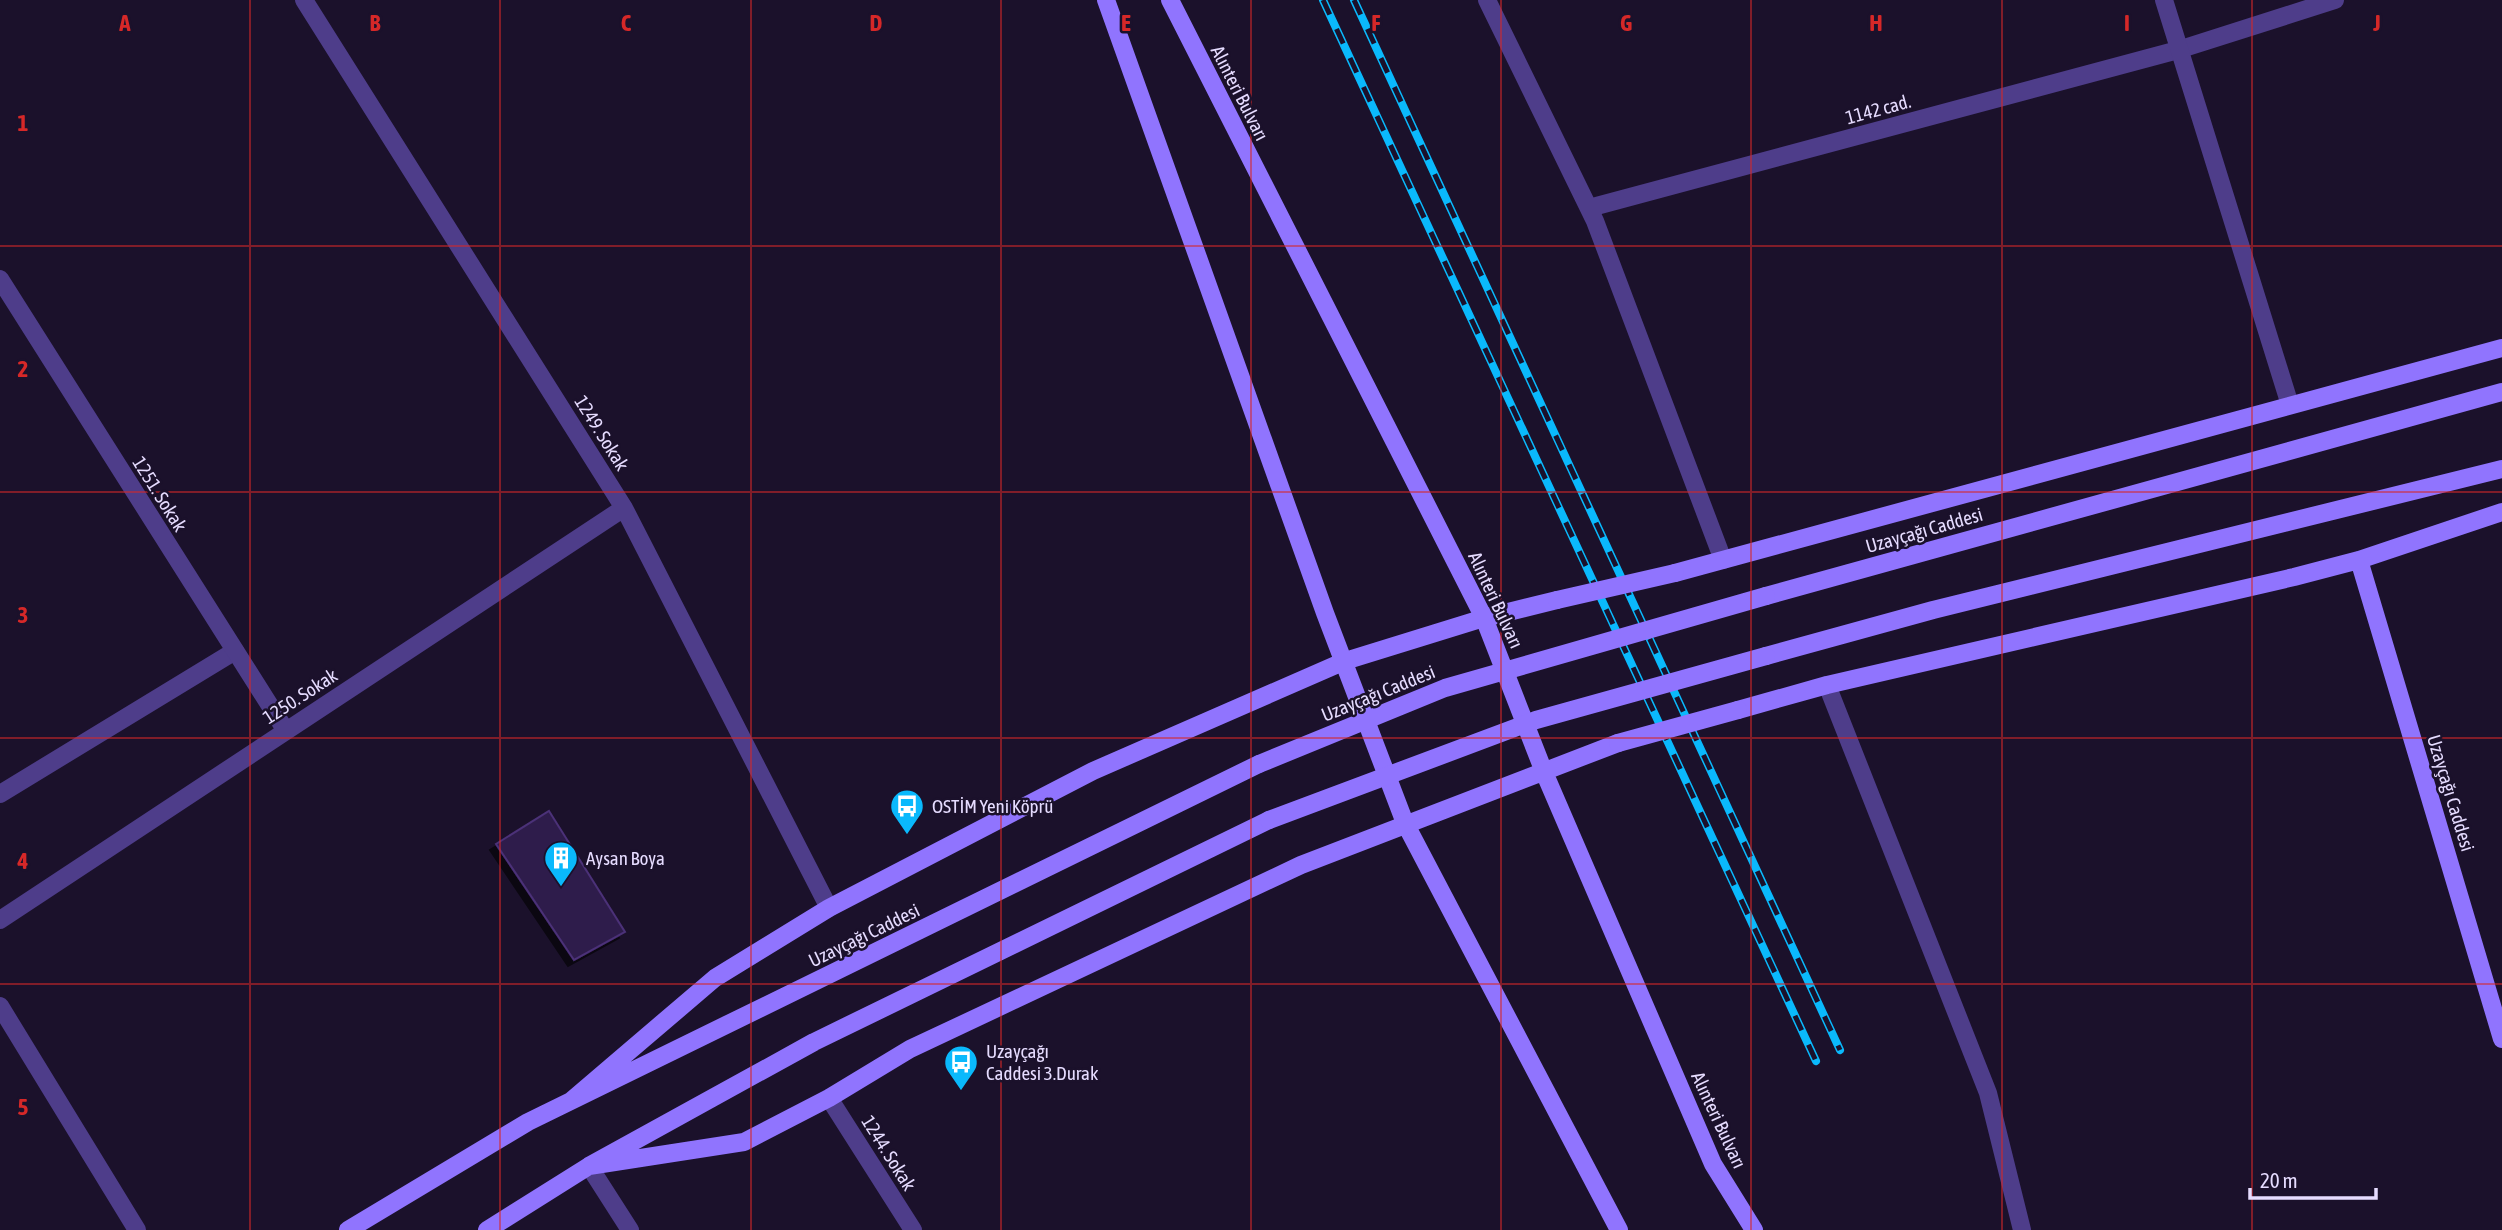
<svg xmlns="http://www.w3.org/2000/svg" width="2502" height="1230" font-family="'Asap Condensed',sans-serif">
<defs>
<filter id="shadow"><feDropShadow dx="-6" dy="6" stdDeviation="0" flood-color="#0009"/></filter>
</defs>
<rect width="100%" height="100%" fill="#1b112b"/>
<!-- building -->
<path fill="#2f1e4c" stroke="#4b3078" stroke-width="2" filter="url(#shadow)" d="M549,811L625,932L574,960L496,844Z"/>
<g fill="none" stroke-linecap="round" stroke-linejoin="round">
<!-- service -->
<path stroke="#4e3d8a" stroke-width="18" d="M1487,0L1595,221L1723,560
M1589,208L2178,50L2335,0
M0,794L235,651"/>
<!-- minor -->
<path stroke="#4e3d8a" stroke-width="18" d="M304,0L624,508L829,908
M2164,0L2290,405
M0,279L286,731
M1827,685L1988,1093L2022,1230
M0,920L624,508
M0,1006L137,1230
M829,1098L913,1230
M589,1166L630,1230"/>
<!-- secondary -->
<path stroke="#9074fe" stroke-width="18" d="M1106,0L1325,613L1405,823L1619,1230
M1170,0L1484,618L1544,772L1713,1164L1754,1230
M2359,560L2502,1039
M1675,573L2502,348
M1766,596L2502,392
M1766,656L1933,610L2502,469
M1738,710L1827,685L2294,577L2359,560L2502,512
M572,1100L715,978L829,908L1093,771L1345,661L1484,618L1557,600
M589,1166L744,1142L829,1098L910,1049L1301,865L1618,743
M348,1230L528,1122L1259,764
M487,1230L589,1166L814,1042L1269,820"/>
<!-- rail casing -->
<g stroke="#0ab9fc" stroke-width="8">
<path id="rail" d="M1323,0L1816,1061
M1354,0L1840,1050"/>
</g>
<!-- rail -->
<use href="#rail" stroke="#1b112b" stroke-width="5" stroke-dasharray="16" stroke-linecap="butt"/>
<!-- secondary-bridge -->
<path stroke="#9074fe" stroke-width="18" d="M1557,600L1675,573
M1618,743L1738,710
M1259,764L1445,688L1766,596
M1269,820L1536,720L1766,656"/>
</g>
<!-- grid -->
<path fill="none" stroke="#d62828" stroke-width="2" stroke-opacity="0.55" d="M250,0V1230M500,0V1230M751,0V1230M1001,0V1230M1251,0V1230M1501,0V1230M1751,0V1230M2002,0V1230M2252,0V1230M0,246H2502M0,492H2502M0,738H2502M0,984H2502"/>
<!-- icons -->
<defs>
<g id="bus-pin" transform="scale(1.75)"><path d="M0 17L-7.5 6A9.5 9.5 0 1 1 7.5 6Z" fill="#0ab9fc" stroke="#1b112b"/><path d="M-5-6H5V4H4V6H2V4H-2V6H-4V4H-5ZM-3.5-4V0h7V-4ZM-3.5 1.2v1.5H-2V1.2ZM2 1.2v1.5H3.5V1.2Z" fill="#fff"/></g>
<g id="building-pin" transform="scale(1.75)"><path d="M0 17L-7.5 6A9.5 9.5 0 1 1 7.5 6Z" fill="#0ab9fc" stroke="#1b112b"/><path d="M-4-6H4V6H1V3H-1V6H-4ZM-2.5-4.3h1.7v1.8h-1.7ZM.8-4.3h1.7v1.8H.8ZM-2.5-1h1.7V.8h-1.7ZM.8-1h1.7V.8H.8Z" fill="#fff"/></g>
</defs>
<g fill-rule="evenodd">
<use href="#bus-pin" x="907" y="806"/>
<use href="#building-pin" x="561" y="858"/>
<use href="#bus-pin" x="961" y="1062"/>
</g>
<g text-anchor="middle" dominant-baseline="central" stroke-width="5" stroke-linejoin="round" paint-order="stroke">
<!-- street labels -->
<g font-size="19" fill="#e6dcff" stroke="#1b112b">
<text transform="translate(1240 93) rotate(63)">Alınteri Bulvarı</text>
<text transform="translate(1878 109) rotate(-15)">1142 cad.</text>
<text transform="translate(602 433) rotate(58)">1249. Sokak</text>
<text transform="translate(160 494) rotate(58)">1251. Sokak</text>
<text transform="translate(1924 530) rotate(-16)">Uzayçağı Caddesi</text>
<text transform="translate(1496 600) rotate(65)">Alınteri Bulvarı</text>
<text transform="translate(1378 693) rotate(-22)">Uzayçağı Caddesi</text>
<text transform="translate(300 696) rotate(-33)">1250. Sokak</text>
<text transform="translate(2451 793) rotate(73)">Uzayçağı Caddesi</text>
<text transform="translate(864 935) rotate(-26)">Uzayçağı Caddesi</text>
<text transform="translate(1719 1120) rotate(65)">Alınteri Bulvarı</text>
<text transform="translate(889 1153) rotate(58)">1244. Sokak</text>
</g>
<!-- poi labels -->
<g font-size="19" fill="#e6dcff" stroke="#1b112b" text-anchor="start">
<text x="932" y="806">OSTİM Yeni Köprü</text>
<text x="586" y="858">Aysan Boya</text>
<text x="986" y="1051">Uzayçağı<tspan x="986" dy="22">Caddesi 3.Durak</tspan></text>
</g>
</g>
<g font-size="23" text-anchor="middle" font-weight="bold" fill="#d62828" stroke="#1b112b" stroke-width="5" stroke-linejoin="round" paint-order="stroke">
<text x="125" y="31">A</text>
<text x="375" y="31">B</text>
<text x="626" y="31">C</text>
<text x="876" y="31">D</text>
<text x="1126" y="31">E</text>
<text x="1376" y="31">F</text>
<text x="1626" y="31">G</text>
<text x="1876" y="31">H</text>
<text x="2127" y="31">I</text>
<text x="2377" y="31">J</text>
<text x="23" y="131">1</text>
<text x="23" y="377">2</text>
<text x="23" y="623">3</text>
<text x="23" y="869">4</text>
<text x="23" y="1115">5</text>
</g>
<!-- scale -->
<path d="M2250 1188v10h126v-10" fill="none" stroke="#e6dcff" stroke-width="3.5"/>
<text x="2260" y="1188" font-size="21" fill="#e6dcff" stroke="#1b112b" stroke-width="5" paint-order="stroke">20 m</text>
</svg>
